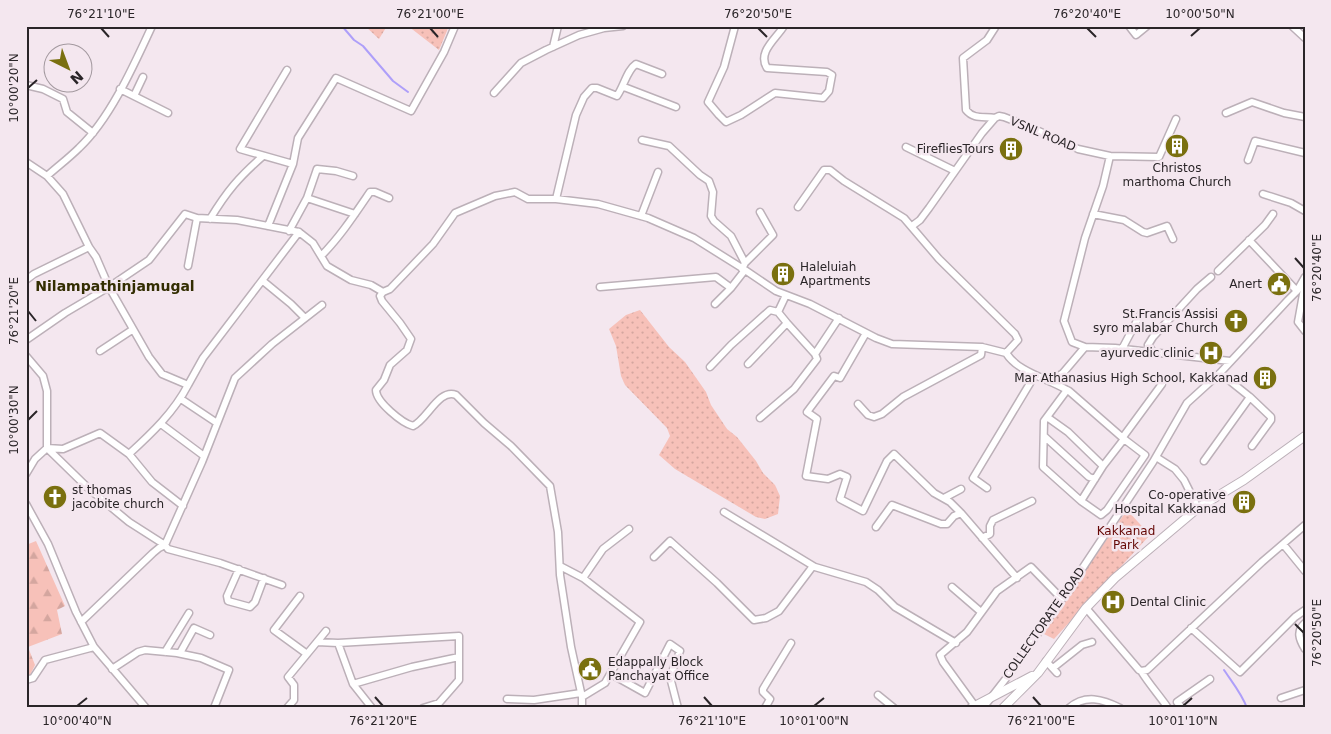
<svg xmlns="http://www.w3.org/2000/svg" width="1331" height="734" font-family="'DejaVu Sans',sans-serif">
<defs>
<pattern id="grass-dots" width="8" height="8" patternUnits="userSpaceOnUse" patternTransform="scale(1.25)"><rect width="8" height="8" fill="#f7c1b9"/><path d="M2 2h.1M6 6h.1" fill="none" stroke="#d4a69f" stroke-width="1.8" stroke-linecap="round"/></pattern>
<pattern id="forest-firs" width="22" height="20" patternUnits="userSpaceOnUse" patternTransform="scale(1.25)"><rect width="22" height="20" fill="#f7c1b9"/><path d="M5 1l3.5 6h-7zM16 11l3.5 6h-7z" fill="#d4a69f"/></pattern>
</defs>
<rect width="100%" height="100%" fill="#f4e7ef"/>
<!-- grass -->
<path fill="url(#grass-dots)" d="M365,26H387L379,39Z
M408,26H449L439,50Z
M640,310L669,347L685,362L706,392L711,405L727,429L737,437L756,461L763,473L775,485L780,496L778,514L765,519L756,517L675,469L659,455L670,436L667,428L625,385L621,376L616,346L609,329L626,315Z
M1127,510L1150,535L1054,639L1042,633Z"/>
<!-- forest -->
<path fill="url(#forest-firs)" d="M36,541L65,606L57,610L62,634L28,647L35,665L30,675L26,676V545Z"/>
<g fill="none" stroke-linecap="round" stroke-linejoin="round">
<!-- stream -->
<path stroke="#ae9ff9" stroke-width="2" d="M342,26L354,40L363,46L393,81L408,92
M1224,670C1232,682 1242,694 1247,708"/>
<!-- minor casing -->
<g stroke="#bcb0b8" stroke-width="9">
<path id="minor" d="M735,26L724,67L708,102L719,115L726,122L741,115L775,93L823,98L829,91L832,75L827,72L767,68C757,52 776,39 784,26
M1129,26L1136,35L1147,26
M1292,26L1305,38
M553,47L558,26
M287,70L240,149L293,164
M26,85L43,89L63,99L67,112L93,133
M624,87L676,107
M120,89L168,113
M494,93L521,63L546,50L579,35L604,28L623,26
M134,96L143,77
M1226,113L1252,102L1284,113L1305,117
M995,118C984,116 974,120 966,110L963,58L987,40L996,26
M642,140L669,146L700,175L709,181L713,192L711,216L714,221L731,236L745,263L742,269
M906,147L955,171
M1110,156L1159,157L1176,119
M1248,160L1255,141L1305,153
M26,162L47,176C57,167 69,158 79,148C110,119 134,65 152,26
M47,176L63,194L89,247L96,257L109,287L149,357L162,374L188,385L203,358L299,232
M1263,194L1291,203L1305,211
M307,198L355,214
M556,199L576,115L584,97L592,88H597L617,96C624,86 627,70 636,64L662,74
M798,207L824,170H830L844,181L904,218L939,259L1015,334L1018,340L1006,353
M1093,214L1124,220L1143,232L1147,233L1167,226L1173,239
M641,216L658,172
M210,219C227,191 239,177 263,156
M268,226L293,164L298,138L336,78L411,111L444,52L455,26
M912,226L920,220L929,208L982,133L995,118L999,116L1004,117L1030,127L1078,149L1110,156L1103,186L1085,238L1064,321L1072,342L1085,347
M289,231L307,198L317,169L336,171L353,176
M1249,240L1297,291
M321,256C340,237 355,214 370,192H375L389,198
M745,263L773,235L760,212
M188,266L197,218
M1218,271L1265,225L1273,214
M26,280L34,274L89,247
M263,281L291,304L305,318
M1305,283L1298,322L1305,331
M600,287L716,277L731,288
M383,292L380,296L382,301L400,323L411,339L407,350L390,365L384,380L376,390C376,402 402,423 413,426C427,420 439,388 456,395L484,423L511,446L550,486L558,532L560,575L571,647L582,697V708
M715,304L731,288L745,270
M787,323L815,354
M866,333L840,378L834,376L807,412L817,419L806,476L828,479L840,474L847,477L840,499L863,511L887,461L894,454L934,493L950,502L961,513
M26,340L65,313L109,287L149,260L185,214L197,218L237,220L299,232L313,243L327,266L351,280L371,285L383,292L390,289L433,244L455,213L495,196L515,192L528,199H556L598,204L648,218L694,238L745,270L776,291L810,304L876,338L892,344L982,347L1006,353C1019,373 1047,378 1067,390L1069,391L1124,439L1145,455L1107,510L1101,515L1081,501L1043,467L1044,421L1067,390
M1122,349L1140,315
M100,351L132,330
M1154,353L1148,345L1153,337L1197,289L1211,277
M26,356L43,376L47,391V448L35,459L26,474
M748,364L787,323L778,312L786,295
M710,367L731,345L770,310L778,312
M1051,381L1063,373L1085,347L1115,348L1230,361
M1250,397L1271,417V420L1252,446
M181,399L217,423
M858,404L868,415L874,417L882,414L903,397L981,355L982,347
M1047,417L1068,432L1103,466
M760,418L794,389L817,359L815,354L839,318
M161,424L204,456
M1044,436L1089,477L1095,479
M1123,437L1162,384
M47,448L88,488L129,522L165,545L168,549L220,563L282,585
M47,448L63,449L100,433L129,454C152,433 174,412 188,385
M129,454L152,482L183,506
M1156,457L1175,469L1184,480L1198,508
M1204,461L1250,397L1220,373
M987,488L973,478L1035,375
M944,498L961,489
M1081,501L1103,466L1124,439
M26,504L48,544L76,612L94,647L146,708
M724,512L815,567L866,582L878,590L895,607L956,643
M876,527L892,505L941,524H947L954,516L961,513L1017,578
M982,538L990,534V526L993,520L1032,501
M1283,544L1305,571
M654,557L670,541L717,583L754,620L766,618L779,611L813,566
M560,566L583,578L640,622L605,683L582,697
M239,569L227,596L228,601L250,607L255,602L264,578
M583,578L603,549L629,529
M952,587L981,612
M300,596L274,630L307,654
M1086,608L1139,670L1141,671L1147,670L1262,562L1305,525
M81,622L153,553L159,548L165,545L202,462L235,378L272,344L322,305
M1305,623C1296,631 1299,639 1305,649
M1191,628L1240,672L1295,617L1305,610
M317,642L338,643L459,636V680L439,703L423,708
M338,643L353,684L372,708
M165,652L189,613
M180,653L194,628L210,635
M1046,661L1057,673
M1053,668L1082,645L1092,642
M112,669L138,652L145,650L177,653L201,658L229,670L214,708
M1141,671C1149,684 1159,695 1168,708
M611,674L645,693L670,644L680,651L670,677L678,708
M26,680L33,678L45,660L94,647
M353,684L412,667L459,657
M878,695L894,708
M1281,698L1305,690
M507,699L534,700L581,693
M975,706L943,662L940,655L967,632L997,591L1031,567L1062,599
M287,708L294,700V685L288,677L326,631
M765,708L770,699L763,692V689L791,643
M983,708L1011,672L1062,599L1153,462L1187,403L1220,373L1288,300L1297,291L1305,277
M1069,708C1085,694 1103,699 1120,708
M1182,708L1177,702L1210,679"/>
</g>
<!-- major casing -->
<g stroke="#bcb0b8" stroke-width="10">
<path id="major" d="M971,708L1032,676
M1003,708L1038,673L1086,608L1115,578L1198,508L1244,480L1305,436"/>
</g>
<!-- minor -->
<use href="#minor" stroke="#fff" stroke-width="6"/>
<!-- major -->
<use href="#major" stroke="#fff" stroke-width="8"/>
</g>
<!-- ticks -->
<path fill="none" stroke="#2a2528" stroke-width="2" d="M101,28L109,37M430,28L438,37M758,28L767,37M1087,28L1096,37M1191,36L1200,28M28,88L37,80M1295,258L1304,268M28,311L36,321M28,420L37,411M1295,624L1304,633M375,697L383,706M704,697L712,706M1033,697L1041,706M77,706L87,698M814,706L824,698M1183,706L1192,698"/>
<!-- icons -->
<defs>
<g id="building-disc" transform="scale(1.25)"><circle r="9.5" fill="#7a700f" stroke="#f4e7ef"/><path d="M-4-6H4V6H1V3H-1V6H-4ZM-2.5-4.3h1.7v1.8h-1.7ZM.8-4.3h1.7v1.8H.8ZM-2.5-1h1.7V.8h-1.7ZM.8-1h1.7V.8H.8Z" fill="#fff"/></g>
<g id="civic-disc" transform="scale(1.25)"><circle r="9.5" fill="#7a700f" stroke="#f4e7ef"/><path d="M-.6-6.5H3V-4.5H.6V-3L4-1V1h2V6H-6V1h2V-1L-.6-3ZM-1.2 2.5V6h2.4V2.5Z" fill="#fff"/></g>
<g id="church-disc" transform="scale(1.25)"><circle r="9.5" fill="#7a700f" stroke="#f4e7ef"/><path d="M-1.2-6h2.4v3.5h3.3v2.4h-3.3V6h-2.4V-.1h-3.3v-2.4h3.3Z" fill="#fff"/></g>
<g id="hospital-disc" transform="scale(1.25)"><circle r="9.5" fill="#7a700f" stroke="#f4e7ef"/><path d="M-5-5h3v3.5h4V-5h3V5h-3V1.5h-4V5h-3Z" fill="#fff"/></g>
</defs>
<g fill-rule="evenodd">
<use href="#building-disc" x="1177" y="146"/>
<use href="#building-disc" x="1011" y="149"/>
<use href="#building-disc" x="783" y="274"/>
<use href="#civic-disc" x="1279" y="284"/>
<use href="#church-disc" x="1236" y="321"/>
<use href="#hospital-disc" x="1211" y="353"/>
<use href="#building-disc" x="1265" y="378"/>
<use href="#church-disc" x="55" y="497"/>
<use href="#building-disc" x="1244" y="502"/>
<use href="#hospital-disc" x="1113" y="602"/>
<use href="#civic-disc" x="590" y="669"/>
</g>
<g text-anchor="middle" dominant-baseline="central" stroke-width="5" stroke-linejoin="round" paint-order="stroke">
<!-- street labels -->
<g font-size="12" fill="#2a2528" stroke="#f4e7ef">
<text transform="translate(1043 134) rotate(23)">VSNL ROAD</text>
<text transform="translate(1044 623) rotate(-55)">COLLECTORATE ROAD</text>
</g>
<!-- poi labels -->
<g font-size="12" fill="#2a2528" stroke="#f4e7ef" text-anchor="end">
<text x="994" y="149">FirefliesTours</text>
<text x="1177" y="168" text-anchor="middle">Christos<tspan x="1177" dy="14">marthoma Church</tspan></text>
<text x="800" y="267" text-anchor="start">Haleluiah<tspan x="800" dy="14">Apartments</tspan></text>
<text x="1262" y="284">Anert</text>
<text x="1218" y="314">St.Francis Assisi<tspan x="1218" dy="14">syro malabar Church</tspan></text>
<text x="1194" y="353">ayurvedic clinic</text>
<text x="1248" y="378">Mar Athanasius High School, Kakkanad</text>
<text x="72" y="490" text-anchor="start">st thomas<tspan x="72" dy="14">jacobite church</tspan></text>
<text x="1226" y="495">Co-operative<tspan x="1226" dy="14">Hospital Kakkanad</tspan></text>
<text x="1130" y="602" text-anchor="start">Dental Clinic</text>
<text x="608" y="662" text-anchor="start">Edappally Block<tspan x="608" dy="14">Panchayat Office</tspan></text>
</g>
<!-- park labels -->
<g font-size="12" fill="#650705" stroke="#f4e7ef">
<text x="1126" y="531">Kakkanad<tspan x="1126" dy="14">Park</tspan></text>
</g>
<!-- neighbourhood labels -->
<g font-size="14" font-weight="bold" fill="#332e02" stroke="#f4e7ef">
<text x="115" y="286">Nilampathinjamugal</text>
</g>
</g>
<!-- border -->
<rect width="1331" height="734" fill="none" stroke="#f4e7ef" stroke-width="55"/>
<!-- north arrow -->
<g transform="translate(68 68) rotate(138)"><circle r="24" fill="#f4e7ef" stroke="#a3999f"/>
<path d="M0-4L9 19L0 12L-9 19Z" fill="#7a700f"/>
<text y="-8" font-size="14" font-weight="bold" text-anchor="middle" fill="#2a2528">N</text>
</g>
<rect x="28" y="28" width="1276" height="678" fill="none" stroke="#2a2528" stroke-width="2"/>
<g font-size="12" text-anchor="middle" fill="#2a2528">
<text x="101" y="18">76°21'10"E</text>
<text x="430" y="18">76°21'00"E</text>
<text x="758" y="18">76°20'50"E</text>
<text x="1087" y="18">76°20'40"E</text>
<text x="1200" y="18">10°00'50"N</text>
<text transform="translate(14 88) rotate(-90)" y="4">10°00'20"N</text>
<text transform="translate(1317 268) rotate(-90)" y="4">76°20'40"E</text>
<text transform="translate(14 311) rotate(-90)" y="4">76°21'20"E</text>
<text transform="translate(14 420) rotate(-90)" y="4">10°00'30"N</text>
<text transform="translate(1317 633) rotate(-90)" y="4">76°20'50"E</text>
<text x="77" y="725">10°00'40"N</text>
<text x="383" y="725">76°21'20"E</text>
<text x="712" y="725">76°21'10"E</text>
<text x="814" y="725">10°01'00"N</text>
<text x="1041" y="725">76°21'00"E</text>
<text x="1183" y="725">10°01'10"N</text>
</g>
</svg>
